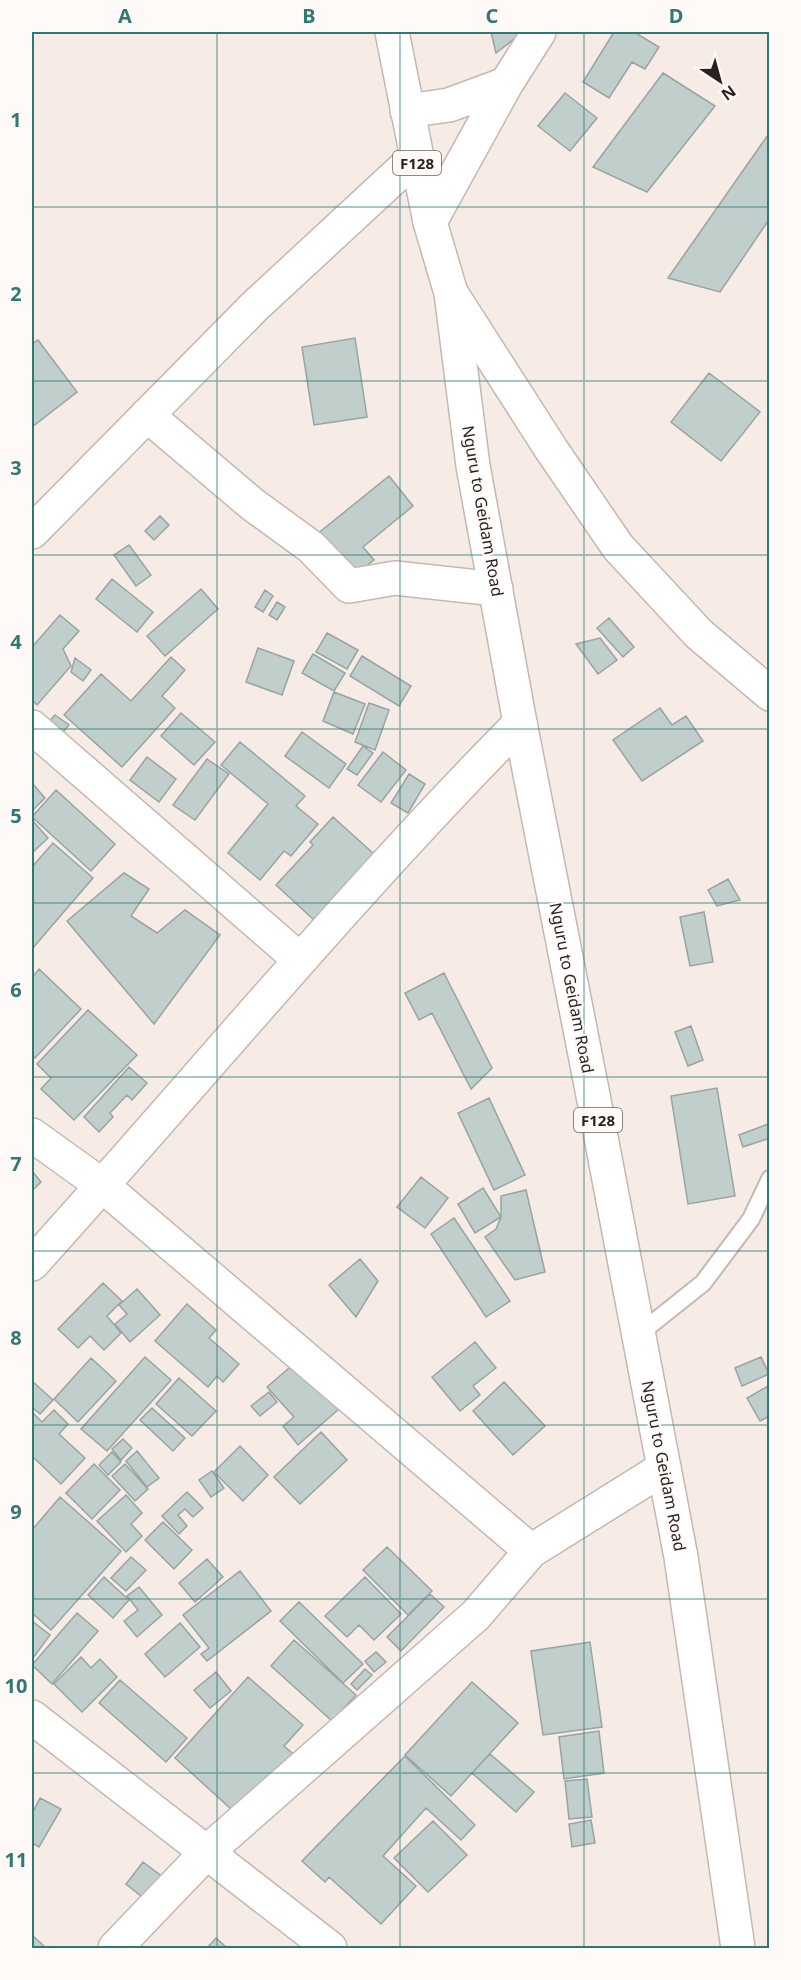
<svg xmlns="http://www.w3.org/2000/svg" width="801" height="1980" font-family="'Noto Sans',sans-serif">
<rect width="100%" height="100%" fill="#f7ebe5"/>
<!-- building -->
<path fill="#c0cecc" stroke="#97a4a3" stroke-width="1.5" d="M491,32H522V33L496,53Z
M614,32H634L659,47L645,69L632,62L609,98L583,82Z
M663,73L715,106L647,192L593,167Z
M565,93L597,118L570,151L538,126Z
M770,132V218L720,292L668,278Z
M355,338L367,417L314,425L302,347Z
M38,340L77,392L32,427V344Z
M709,373L760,412L721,461L671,422Z
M389,476L413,506L363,547L374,560L351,578L316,535Z
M160,516L169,525L154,540L145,531Z
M129,545L151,575L136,586L114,555Z
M112,579L153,612L137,632L96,599Z
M201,589L218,609L165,656L147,636Z
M265,590L273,596L263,612L255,607Z
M277,602L285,607L277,620L269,615Z
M60,615L79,631L63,649L71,666L37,705L32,700V647Z
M609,618L634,647L623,657L597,628Z
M327,633L358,650L347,669L316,652Z
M600,638L617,660L598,674L576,644Z
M258,648L294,661L282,695L246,682Z
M313,654L345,673L334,691L302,673Z
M362,656L411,686L399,706L350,676Z
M171,657L185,670L162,696L175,708L122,767L64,715L101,674L131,701Z
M75,658L91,670L83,681L71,672Z
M334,692L365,704L353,734L323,721Z
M369,703L389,710L375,750L355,742Z
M660,708L672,725L686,716L703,741L642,781L613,740Z
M181,713L215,742L194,765L161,736Z
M55,715L69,725L58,738L45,726Z
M302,732L346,764L329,788L285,756Z
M240,742L305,796L296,806L318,824L291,856L284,851L260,880L228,853L268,804L221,765Z
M363,746L373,753L357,775L347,769Z
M383,752L406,770L381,802L358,785Z
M147,757L176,779L159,802L130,780Z
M207,759L229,774L195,820L173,805Z
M409,774L425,784L408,813L391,803Z
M32,783L45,798L32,811Z
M56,790L115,844L91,871L32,817Z
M333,817L374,854L314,920L276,885L313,845L310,842Z
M32,820L48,838L32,853Z
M53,843L93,878L32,949V867Z
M124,873L149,889L131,916L157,933L185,910L220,935L154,1024L67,921Z
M728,879L740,900L717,906L708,890Z
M704,912L713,962L690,966L680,917Z
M39,969L81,1009L35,1058L32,1055V978Z
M444,973L492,1068L471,1089L432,1013L419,1020L405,993Z
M88,1010L137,1055L74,1120L41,1089L51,1078L37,1064Z
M691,1026L703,1060L688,1066L675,1032Z
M129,1067L147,1083L132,1100L127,1095L110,1113L113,1117L99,1132L84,1117Z
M717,1088L735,1196L688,1204L671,1096Z
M489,1098L525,1175L494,1190L458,1113Z
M768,1124L770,1138L743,1147L739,1135Z
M32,1171L41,1182L32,1191Z
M421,1177L448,1198L425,1228L397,1207Z
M483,1188L501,1217L475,1233L458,1204Z
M526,1190L545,1272L515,1280L485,1237L496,1229L501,1217V1196Z
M454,1218L510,1301L486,1317L431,1234Z
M360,1259L378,1281L356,1317L329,1285Z
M103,1283L122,1301L107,1316L121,1333L104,1350L90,1336L78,1348L58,1329Z
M137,1289L160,1315L130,1342L115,1324L127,1314L119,1305Z
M187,1304L216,1330L209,1338L239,1364L223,1382L217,1376L208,1387L155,1341Z
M475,1342L496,1368L473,1386L480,1395L460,1411L432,1377Z
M145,1357L171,1380L107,1451L81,1429Z
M761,1357L769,1374L742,1386L735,1368Z
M91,1358L116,1381L78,1422L54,1399Z
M296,1362L339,1409L298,1445L283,1426L294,1417L267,1387Z
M179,1378L216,1411L192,1436L156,1404Z
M32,1381L53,1400L40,1414L32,1407Z
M504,1382L545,1426L513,1455L473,1411Z
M770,1385V1416L760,1421L747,1398Z
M269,1392L277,1402L260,1416L251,1406Z
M152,1408L185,1438L173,1451L140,1420Z
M54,1410L68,1424L59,1434L85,1458L61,1484L32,1456V1412L42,1422Z
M321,1432L347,1460L300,1504L274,1477Z
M123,1439L132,1448L121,1460L112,1449Z
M240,1446L268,1475L243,1501L214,1472Z
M137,1451L159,1478L147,1487L126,1461Z
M112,1452L121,1462L108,1475L99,1465Z
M94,1464L120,1490L92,1519L66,1493Z
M125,1464L148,1489L135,1501L112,1476Z
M212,1471L224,1488L211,1497L199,1480Z
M187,1492L203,1508L193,1517L185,1509L178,1515L187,1526L179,1534L162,1516Z
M126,1495L142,1513L131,1524L142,1536L126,1552L97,1521Z
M60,1497L121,1551L51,1630L32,1613V1530Z
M163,1522L192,1550L174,1569L145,1540Z
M387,1547L432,1591L408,1615L363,1570Z
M131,1557L146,1570L126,1591L111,1578Z
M207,1559L223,1577L195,1602L179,1583Z
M240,1571L271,1611L207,1661L201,1654L209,1648L183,1615Z
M104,1577L129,1600L113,1618L88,1595Z
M365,1577L401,1614L374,1640L359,1625L347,1637L325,1616Z
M139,1587L162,1615L137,1637L124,1621L138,1610L127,1596Z
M430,1594L444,1607L401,1651L387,1637Z
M299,1602L363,1664L343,1683L280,1621Z
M77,1613L98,1631L52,1684L32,1665Z
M32,1621L50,1635L33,1658L32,1657Z
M180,1623L200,1647L165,1677L145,1654Z
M294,1640L356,1695L332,1721L271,1666Z
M590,1642L602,1727L543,1735L531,1651Z
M376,1652L386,1662L374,1672L365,1661Z
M81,1657L91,1668L100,1659L117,1677L82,1712L54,1684Z
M365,1669L372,1675L357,1690L351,1684Z
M216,1672L231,1691L210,1708L194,1690Z
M248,1677L303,1725L284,1746L298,1758L243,1820L175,1758Z
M120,1680L187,1738L166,1762L99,1703Z
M472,1682L518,1723L451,1796L405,1755Z
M599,1731L604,1773L564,1779L559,1737Z
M490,1754L534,1792L516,1812L472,1773Z
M405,1756L475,1825L461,1840L426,1808L383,1856L416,1886L381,1924L329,1877L325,1882L302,1861Z
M587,1779L592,1817L569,1819L565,1781Z
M40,1798L61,1809L39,1847L32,1843V1814Z
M591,1820L595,1843L572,1847L569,1824Z
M433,1821L467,1855L428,1892L394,1858Z
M143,1862L164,1878L146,1900L126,1884Z
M32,1935L46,1948H32Z
M216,1938L227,1948H207Z"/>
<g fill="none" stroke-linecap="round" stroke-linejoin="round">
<!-- service casing -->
<g stroke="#c3b8b2" stroke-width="20">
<path id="service" d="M639,1334L703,1283L751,1219L770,1179"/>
</g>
<!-- minor casing -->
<g stroke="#c3b8b2" stroke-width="36">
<path id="minor" d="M407,111L449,105L506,84
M430,222L506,84L539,32
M147,415L252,504L311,547L349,586L395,578L496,589
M32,532L254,307L416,157
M32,727L299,959
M32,1135L103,1186L531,1551
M32,1264C195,1084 349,896 520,723
M32,1717L330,1948
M115,1948L207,1852L476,1615L531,1551L664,1468"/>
</g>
<!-- secondary casing -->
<g stroke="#c3b8b2" stroke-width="36">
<path id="secondary" d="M451,293L551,449L618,547L699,634L770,694"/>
</g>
<!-- primary casing -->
<g stroke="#c3b8b2" stroke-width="36">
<path id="primary" d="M392,32L430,222L451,293L473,466L520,723L592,1090L681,1557L738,1948"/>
</g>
<!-- service -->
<use href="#service" stroke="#fff" stroke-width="16"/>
<!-- minor -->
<use href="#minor" stroke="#fff" stroke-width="33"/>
<!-- secondary -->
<use href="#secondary" stroke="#fff" stroke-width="33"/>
<!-- primary -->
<use href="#primary" stroke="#fff" stroke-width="33"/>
</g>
<!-- grid -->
<path fill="none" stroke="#2f7874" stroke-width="1.5" stroke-opacity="0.55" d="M217,32V1948M400,32V1948M584,32V1948M32,207H770M32,381H770M32,555H770M32,729H770M32,903H770M32,1077H770M32,1251H770M32,1425H770M32,1599H770M32,1773H770"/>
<g text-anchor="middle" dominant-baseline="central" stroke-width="4.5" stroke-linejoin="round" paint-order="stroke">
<!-- shield labels -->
<g fill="#fffaf7" stroke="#686461" stroke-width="1.5">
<rect x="393" y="151" width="48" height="24" rx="4.5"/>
<rect x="574" y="1108" width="48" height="24" rx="4.5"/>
</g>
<g font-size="15" font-weight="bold" fill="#272321">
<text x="417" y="163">F128</text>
<text x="598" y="1120">F128</text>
</g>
<!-- street labels -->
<g font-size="16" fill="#272321" stroke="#fffaf7">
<text transform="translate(483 511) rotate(80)">Nguru to Geidam Road</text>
<text transform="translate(572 988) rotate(79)">Nguru to Geidam Road</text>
<text transform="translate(664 1466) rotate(79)">Nguru to Geidam Road</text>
</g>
</g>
<!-- border -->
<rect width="801" height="1980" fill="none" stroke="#fffaf7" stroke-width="66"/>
<!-- north arrow -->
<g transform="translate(720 81) rotate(144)" stroke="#fffaf7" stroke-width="4.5" paint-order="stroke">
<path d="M0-4.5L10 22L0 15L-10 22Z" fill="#272321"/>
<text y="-9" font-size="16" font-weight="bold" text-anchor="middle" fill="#272321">N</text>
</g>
<rect x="33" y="33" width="735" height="1914" fill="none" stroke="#2f7874" stroke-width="2"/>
<g font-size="20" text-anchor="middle" font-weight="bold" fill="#2f7874">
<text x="125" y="23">A</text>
<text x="309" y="23">B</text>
<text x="492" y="23">C</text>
<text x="676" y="23">D</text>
<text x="16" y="127">1</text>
<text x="16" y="301">2</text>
<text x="16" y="475">3</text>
<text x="16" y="649">4</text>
<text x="16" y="823">5</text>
<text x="16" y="997">6</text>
<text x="16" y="1171">7</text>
<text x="16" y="1345">8</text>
<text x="16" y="1519">9</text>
<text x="16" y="1693">10</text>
<text x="16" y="1867">11</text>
</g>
</svg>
